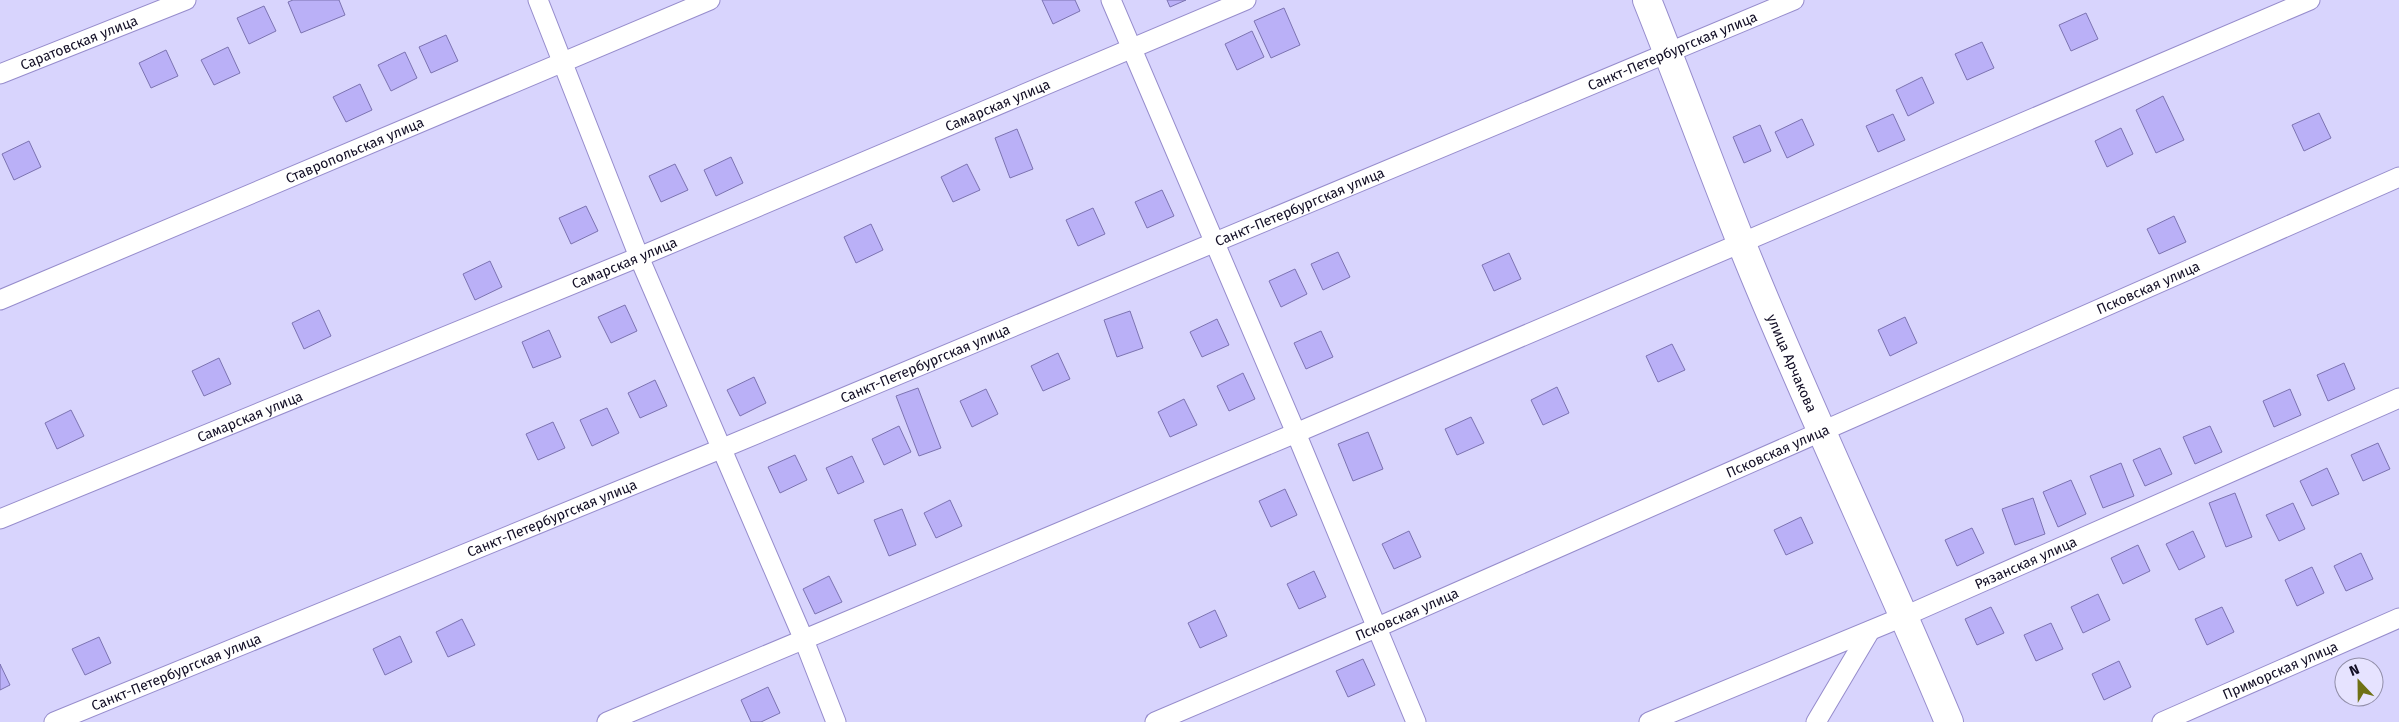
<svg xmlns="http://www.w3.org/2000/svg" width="2399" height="722" font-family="'Fira Sans',sans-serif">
<rect width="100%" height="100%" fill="#d8d4fd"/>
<!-- building -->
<path fill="#bab0f7" stroke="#7c73b1" d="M293,0H339L345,15L301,33L288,2Z
M1042,0H1075L1080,11L1053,24Z
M1167,0H1186L1170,7Z
M264,6L276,31L249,44L237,18Z
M1284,8L1300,45L1271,58L1254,21Z
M2086,13L2098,39L2071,51L2059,25Z
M1252,31L1264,57L1237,70L1225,44Z
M446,35L458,61L431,73L419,47Z
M1982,42L1994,68L1967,80L1955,54Z
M228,47L240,73L214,85L201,60Z
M166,50L178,76L151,88L139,63Z
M405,52L417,78L391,91L378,65Z
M1922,77L1934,103L1908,116L1896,90Z
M360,84L372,110L346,122L333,97Z
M2163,96L2184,140L2156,153L2136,110Z
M2319,113L2331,138L2304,151L2292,125Z
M1893,114L1905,140L1878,152L1866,126Z
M1802,119L1814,145L1787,158L1775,132Z
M1760,125L1771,151L1744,163L1733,137Z
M2121,128L2133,154L2107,167L2095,141Z
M1017,129L1033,169L1010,178L995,138Z
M29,141L41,167L14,180L2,154Z
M731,157L743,183L716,196L704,170Z
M675,164L688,190L661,202L649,176Z
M967,164L980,190L953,202L941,177Z
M1162,190L1174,216L1147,228L1135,202Z
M586,206L598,231L571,244L559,218Z
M1093,208L1105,234L1078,246L1066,220Z
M2174,216L2186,242L2159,254L2147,229Z
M871,224L883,250L856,263L844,237Z
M1338,252L1350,277L1323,290L1311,264Z
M1509,253L1521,279L1494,291L1482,265Z
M490,261L502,287L475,300L463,274Z
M1295,269L1307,294L1281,307L1269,281Z
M625,305L637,331L611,343L598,317Z
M319,310L331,336L304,349L292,323Z
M1130,311L1143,348L1117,357L1104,320Z
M1905,317L1917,343L1890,356L1878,330Z
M1217,319L1229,345L1202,357L1190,332Z
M549,330L561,357L533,368L522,342Z
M1321,331L1333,357L1306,369L1294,343Z
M1672,344L1685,370L1658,382L1646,356Z
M1058,353L1070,379L1043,391L1031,366Z
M219,358L231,384L204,396L192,371Z
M2344,363L2355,389L2328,401L2317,375Z
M1243,373L1255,399L1229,411L1217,386Z
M754,377L766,403L740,416L727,390Z
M655,380L667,406L640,418L628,393Z
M1557,387L1569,413L1543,425L1531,400Z
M918,388L941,448L919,456L896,396Z
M986,389L998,414L972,427L960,401Z
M2290,389L2301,415L2274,427L2263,401Z
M1184,399L1197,425L1170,437L1158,412Z
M607,408L619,433L592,446L580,420Z
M71,410L84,436L57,449L45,423Z
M1471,417L1484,443L1457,455L1445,429Z
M553,422L565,448L538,460L526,434Z
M899,426L911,452L884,465L872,439Z
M2210,426L2222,452L2195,464L2183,437Z
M1368,432L1383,469L1353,481L1338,444Z
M2378,443L2390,469L2363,481L2351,455Z
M2160,448L2172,474L2145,486L2133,460Z
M795,455L807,480L780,493L768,467Z
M852,456L864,482L838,494L826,468Z
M2121,463L2134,496L2103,508L2090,476Z
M2327,468L2339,494L2312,506L2300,481Z
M2071,480L2086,514L2058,527L2043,492Z
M1285,489L1297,515L1271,527L1259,501Z
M2235,493L2252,537L2226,547L2209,503Z
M2033,498L2045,534L2015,545L2002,509Z
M950,500L962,526L936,538L924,513Z
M2293,503L2305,529L2279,541L2266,515Z
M902,509L916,545L889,556L874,520Z
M1801,517L1813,543L1786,555L1774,530Z
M1972,528L1984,553L1957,566L1945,540Z
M1409,531L1421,557L1394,569L1382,544Z
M2193,531L2205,557L2179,570L2166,544Z
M2138,545L2150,571L2123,584L2111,558Z
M2361,553L2373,579L2346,591L2334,566Z
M2312,567L2324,593L2297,606L2285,580Z
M1314,571L1326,597L1299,609L1287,584Z
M829,576L842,602L815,614L803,589Z
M2098,594L2110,620L2083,633L2071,607Z
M1991,607L2004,633L1977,645L1965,619Z
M2222,607L2234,632L2207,645L2195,619Z
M1215,610L1227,636L1200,648L1188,623Z
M462,619L475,645L448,657L436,632Z
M2051,623L2063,649L2036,661L2024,635Z
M400,636L412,662L385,675L373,649Z
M99,637L111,663L85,675L72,649Z
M1363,659L1375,685L1348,697L1336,671Z
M2119,661L2131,687L2104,700L2092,674Z
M0,664L10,685L0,690Z
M768,687L780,713L761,722H751L741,700Z"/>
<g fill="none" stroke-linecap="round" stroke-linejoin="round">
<!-- street casing -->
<g stroke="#968ccc" stroke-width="21">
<g id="street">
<path d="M538,0L639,257L804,640L836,722"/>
<path d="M1111,0L1296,433L1416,722"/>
<path id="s1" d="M0,74L186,0"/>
<path id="s2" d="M0,300L710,0"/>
<path id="s3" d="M0,519L639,257L1246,0"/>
<path id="s4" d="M54,722L723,448L1794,0"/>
<path d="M607,722L1296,433L2310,0"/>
<path id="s5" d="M1155,722L1378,627L2399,177"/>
<path id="s6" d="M1649,722L1905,616L2399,398"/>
<path d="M1816,722L1870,631"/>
<path id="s7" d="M2162,722L2399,618"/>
</g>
</g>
<!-- secondary casing -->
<g stroke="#968ccc" stroke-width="30">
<g id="secondary">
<path id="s8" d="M1647,0C1679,80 1709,162 1741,242C1806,404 1882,561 1949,722"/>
</g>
</g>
<!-- street -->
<use href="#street" stroke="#fff" stroke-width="19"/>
<!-- secondary -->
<use href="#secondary" stroke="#fff" stroke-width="28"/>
</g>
<g text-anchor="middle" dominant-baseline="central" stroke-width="4" stroke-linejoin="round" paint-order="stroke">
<!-- street labels -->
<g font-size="14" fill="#120e25" stroke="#e6e3ff">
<text stroke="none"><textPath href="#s1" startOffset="85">Саратовская улица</textPath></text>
<text stroke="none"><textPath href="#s4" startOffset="1752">Санкт-Петербургская улица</textPath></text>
<text stroke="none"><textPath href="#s3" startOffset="1080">Самарская улица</textPath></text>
<text stroke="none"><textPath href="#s2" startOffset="385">Ставропольская улица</textPath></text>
<text stroke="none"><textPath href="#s4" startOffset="1348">Санкт-Петербургская улица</textPath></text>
<text stroke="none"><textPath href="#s3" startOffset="675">Самарская улица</textPath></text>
<text stroke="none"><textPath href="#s5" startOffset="1084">Псковская улица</textPath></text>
<text stroke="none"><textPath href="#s4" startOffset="942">Санкт-Петербургская улица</textPath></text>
<text stroke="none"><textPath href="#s8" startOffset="391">улица Арчакова</textPath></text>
<text stroke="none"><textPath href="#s3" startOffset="270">Самарская улица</textPath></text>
<text stroke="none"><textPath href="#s5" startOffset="679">Псковская улица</textPath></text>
<text stroke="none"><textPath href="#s4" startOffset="538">Санкт-Петербургская улица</textPath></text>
<text stroke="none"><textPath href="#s6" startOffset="409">Рязанская улица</textPath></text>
<text stroke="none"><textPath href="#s5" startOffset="274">Псковская улица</textPath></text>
<text stroke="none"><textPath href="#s7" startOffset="129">Приморская улица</textPath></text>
<text stroke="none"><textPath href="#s4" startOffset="132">Санкт-Петербургская улица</textPath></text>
</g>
</g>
<!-- north arrow -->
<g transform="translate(2359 682) rotate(338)"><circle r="24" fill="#e6e3ff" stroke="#918ea8"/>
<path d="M0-4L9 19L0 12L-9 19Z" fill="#6f7115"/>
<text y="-8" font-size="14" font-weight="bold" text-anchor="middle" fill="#120e25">N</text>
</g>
</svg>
